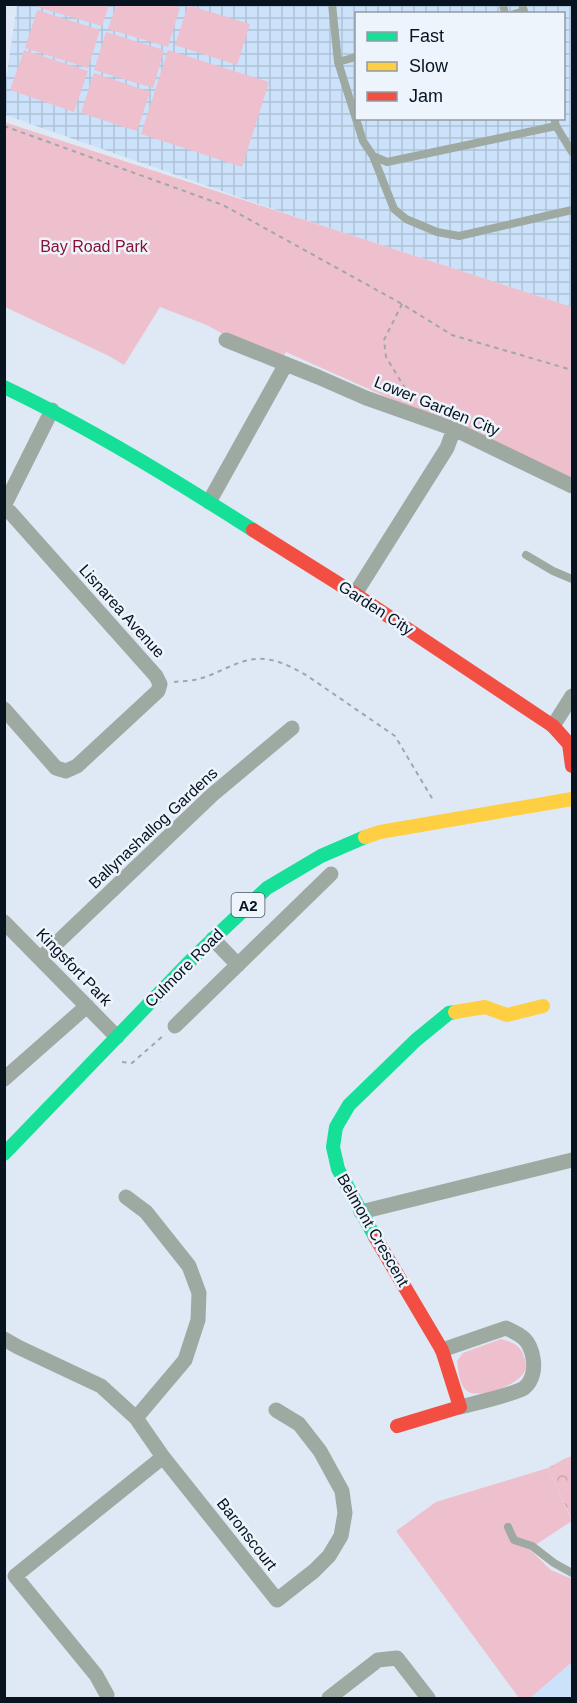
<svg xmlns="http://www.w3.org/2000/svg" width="577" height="1703" font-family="Arial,sans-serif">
<defs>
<pattern id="industrial-grid" width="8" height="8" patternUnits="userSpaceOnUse" patternTransform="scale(1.5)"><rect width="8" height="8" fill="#cce2fa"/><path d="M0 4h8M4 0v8" fill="none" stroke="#aec1d6"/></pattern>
<pattern id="forest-crowns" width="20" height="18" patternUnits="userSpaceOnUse" patternTransform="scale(1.5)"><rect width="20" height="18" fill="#eebfcc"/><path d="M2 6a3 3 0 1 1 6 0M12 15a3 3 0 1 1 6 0" fill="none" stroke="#cba3af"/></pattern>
</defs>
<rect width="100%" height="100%" fill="#dee9f5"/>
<!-- built -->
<path fill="#cce2fa" d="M572,1662V1698H530Z"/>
<!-- industrial -->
<path fill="url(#industrial-grid)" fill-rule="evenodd" d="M17,5H572V307L296,217L5,115V86ZM356,14H564V118H356Z"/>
<!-- green -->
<path fill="#eebfcc" d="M38,5V4L109,5L102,26L37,7Z
M116,5H170L180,8L168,47L108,29Z
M188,5L250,24L237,65L175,45Z
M37,10L100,30L88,68L25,48Z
M106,32L164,50L153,88L94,70Z
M24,50L88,71L74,112L10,90Z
M168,50L269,82L242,167L141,134Z
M94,73L150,92L137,131L81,113Z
M4,122L572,307V480L286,352L278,365L207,325L160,307L124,365L109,356L5,307Z
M501,1339C511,1342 519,1344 523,1354C524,1358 527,1363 526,1368C523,1384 479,1400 467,1391C458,1384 459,1370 457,1361L463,1353Z
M548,1468L572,1521L529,1549L551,1570L572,1579V1662L530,1698H519L396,1531L436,1502Z"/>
<!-- forest -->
<path fill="url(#forest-crowns)" d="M572,1456V1520L548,1468L564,1459Z"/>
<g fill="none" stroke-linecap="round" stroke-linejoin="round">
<!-- path -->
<path stroke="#9ea8a6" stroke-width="2" stroke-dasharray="4.5 4.5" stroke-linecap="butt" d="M4,126L223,205L402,304L452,335L572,370
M402,304L384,340L386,357L411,398
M174,682C182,681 191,681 198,679C223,673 243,654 271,660C283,662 295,669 306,675L395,736L433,800
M122,1062L132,1063L163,1036"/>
<!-- lane -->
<path stroke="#9eaaa1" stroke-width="8" d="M332,4L338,62L363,141L373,156L387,162L556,126L554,118
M503,4L505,14
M514,14L524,11L522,4
M338,62L356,57
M556,126L572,152
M373,156L394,209L406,219L437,232L459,236L572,210
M526,555L553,571L572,579
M508,1527L514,1540L532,1546L554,1563L572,1573"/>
<!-- street -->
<path stroke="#9eaaa1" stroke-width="15" d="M226,340L318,377L366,398L454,429L572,486
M209,502L286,364
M4,506L52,410
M4,510L10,512L156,676L160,684L158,691L77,766L66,771L56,768L4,709
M355,594L447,448L454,429
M553,726L572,696
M4,922L117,1037
M213,939L238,965
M41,958L212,795L292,728
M175,1026L331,874
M4,1079L87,1006
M126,1197L146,1212L189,1266L199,1293L198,1320L185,1360L136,1418
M361,1212L572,1160
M4,1339L18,1347L101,1386L136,1418L163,1457L277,1600L314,1571L329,1556L341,1536L345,1513L342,1491L320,1451L299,1424L276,1410
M442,1350L506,1328C522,1335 530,1340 533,1358C535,1368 533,1381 524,1388C515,1394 472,1404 460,1407
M107,1695L96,1675L15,1576L163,1457
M329,1698L378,1660L397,1658L428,1698"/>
<!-- fast -->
<path stroke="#16e098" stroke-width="14" d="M4,387C90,428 173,479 253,530
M4,1154L194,957L267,888L321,856L365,837
M375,1237L338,1169L333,1147L336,1127L349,1105L416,1040L449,1013L455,1012"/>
<!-- slow -->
<path stroke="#ffcf43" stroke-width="14" d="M365,837L380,832L572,799
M455,1012L485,1007L507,1015L543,1006"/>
<!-- jam -->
<path stroke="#f24e42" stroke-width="14" d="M253,530L355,594L553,726L569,744L572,766
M375,1237L442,1350L460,1407L397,1426"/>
</g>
<g text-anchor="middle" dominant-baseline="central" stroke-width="5" stroke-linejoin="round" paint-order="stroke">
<!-- shield labels -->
<rect fill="#edf4fc" stroke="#4c5661" stroke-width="1.5" x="231.5" y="893" width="33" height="24" rx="4.5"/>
<g font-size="15" font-weight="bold" fill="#07131f">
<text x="248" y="905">A2</text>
</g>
<!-- park labels -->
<g font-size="16" fill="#881236" stroke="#edf4fc">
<text x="94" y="246">Bay Road Park</text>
</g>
<!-- street labels -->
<g font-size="16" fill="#07131f" stroke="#edf4fc">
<text transform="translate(437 406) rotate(22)">Lower Garden City</text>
<text transform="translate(376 608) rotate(33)">Garden City</text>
<text transform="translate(122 611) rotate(48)">Lisnarea Avenue</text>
<text transform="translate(153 828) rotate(-43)">Ballynashallog Gardens</text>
<text transform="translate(74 967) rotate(46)">Kingsfort Park</text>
<text transform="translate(184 968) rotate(-45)">Culmore Road</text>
<text transform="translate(373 1230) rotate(60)">Belmont Crescent</text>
<text transform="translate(247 1534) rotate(52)">Baronscourt</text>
</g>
</g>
<!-- border -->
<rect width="577" height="1703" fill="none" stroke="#07131f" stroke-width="12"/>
<!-- legend -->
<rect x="355" y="12" width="210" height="108" fill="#edf4fc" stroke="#919aa4" stroke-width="1.5"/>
<rect x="367" y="32" width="30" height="9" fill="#16e098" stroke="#919aa4" stroke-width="1.5"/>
<text x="409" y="42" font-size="18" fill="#07131f">Fast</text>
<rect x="367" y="62" width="30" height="9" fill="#ffcf43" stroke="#919aa4" stroke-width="1.5"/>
<text x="409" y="72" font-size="18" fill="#07131f">Slow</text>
<rect x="367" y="92" width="30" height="9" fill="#f24e42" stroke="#919aa4" stroke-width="1.5"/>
<text x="409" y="102" font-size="18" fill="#07131f">Jam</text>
</svg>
